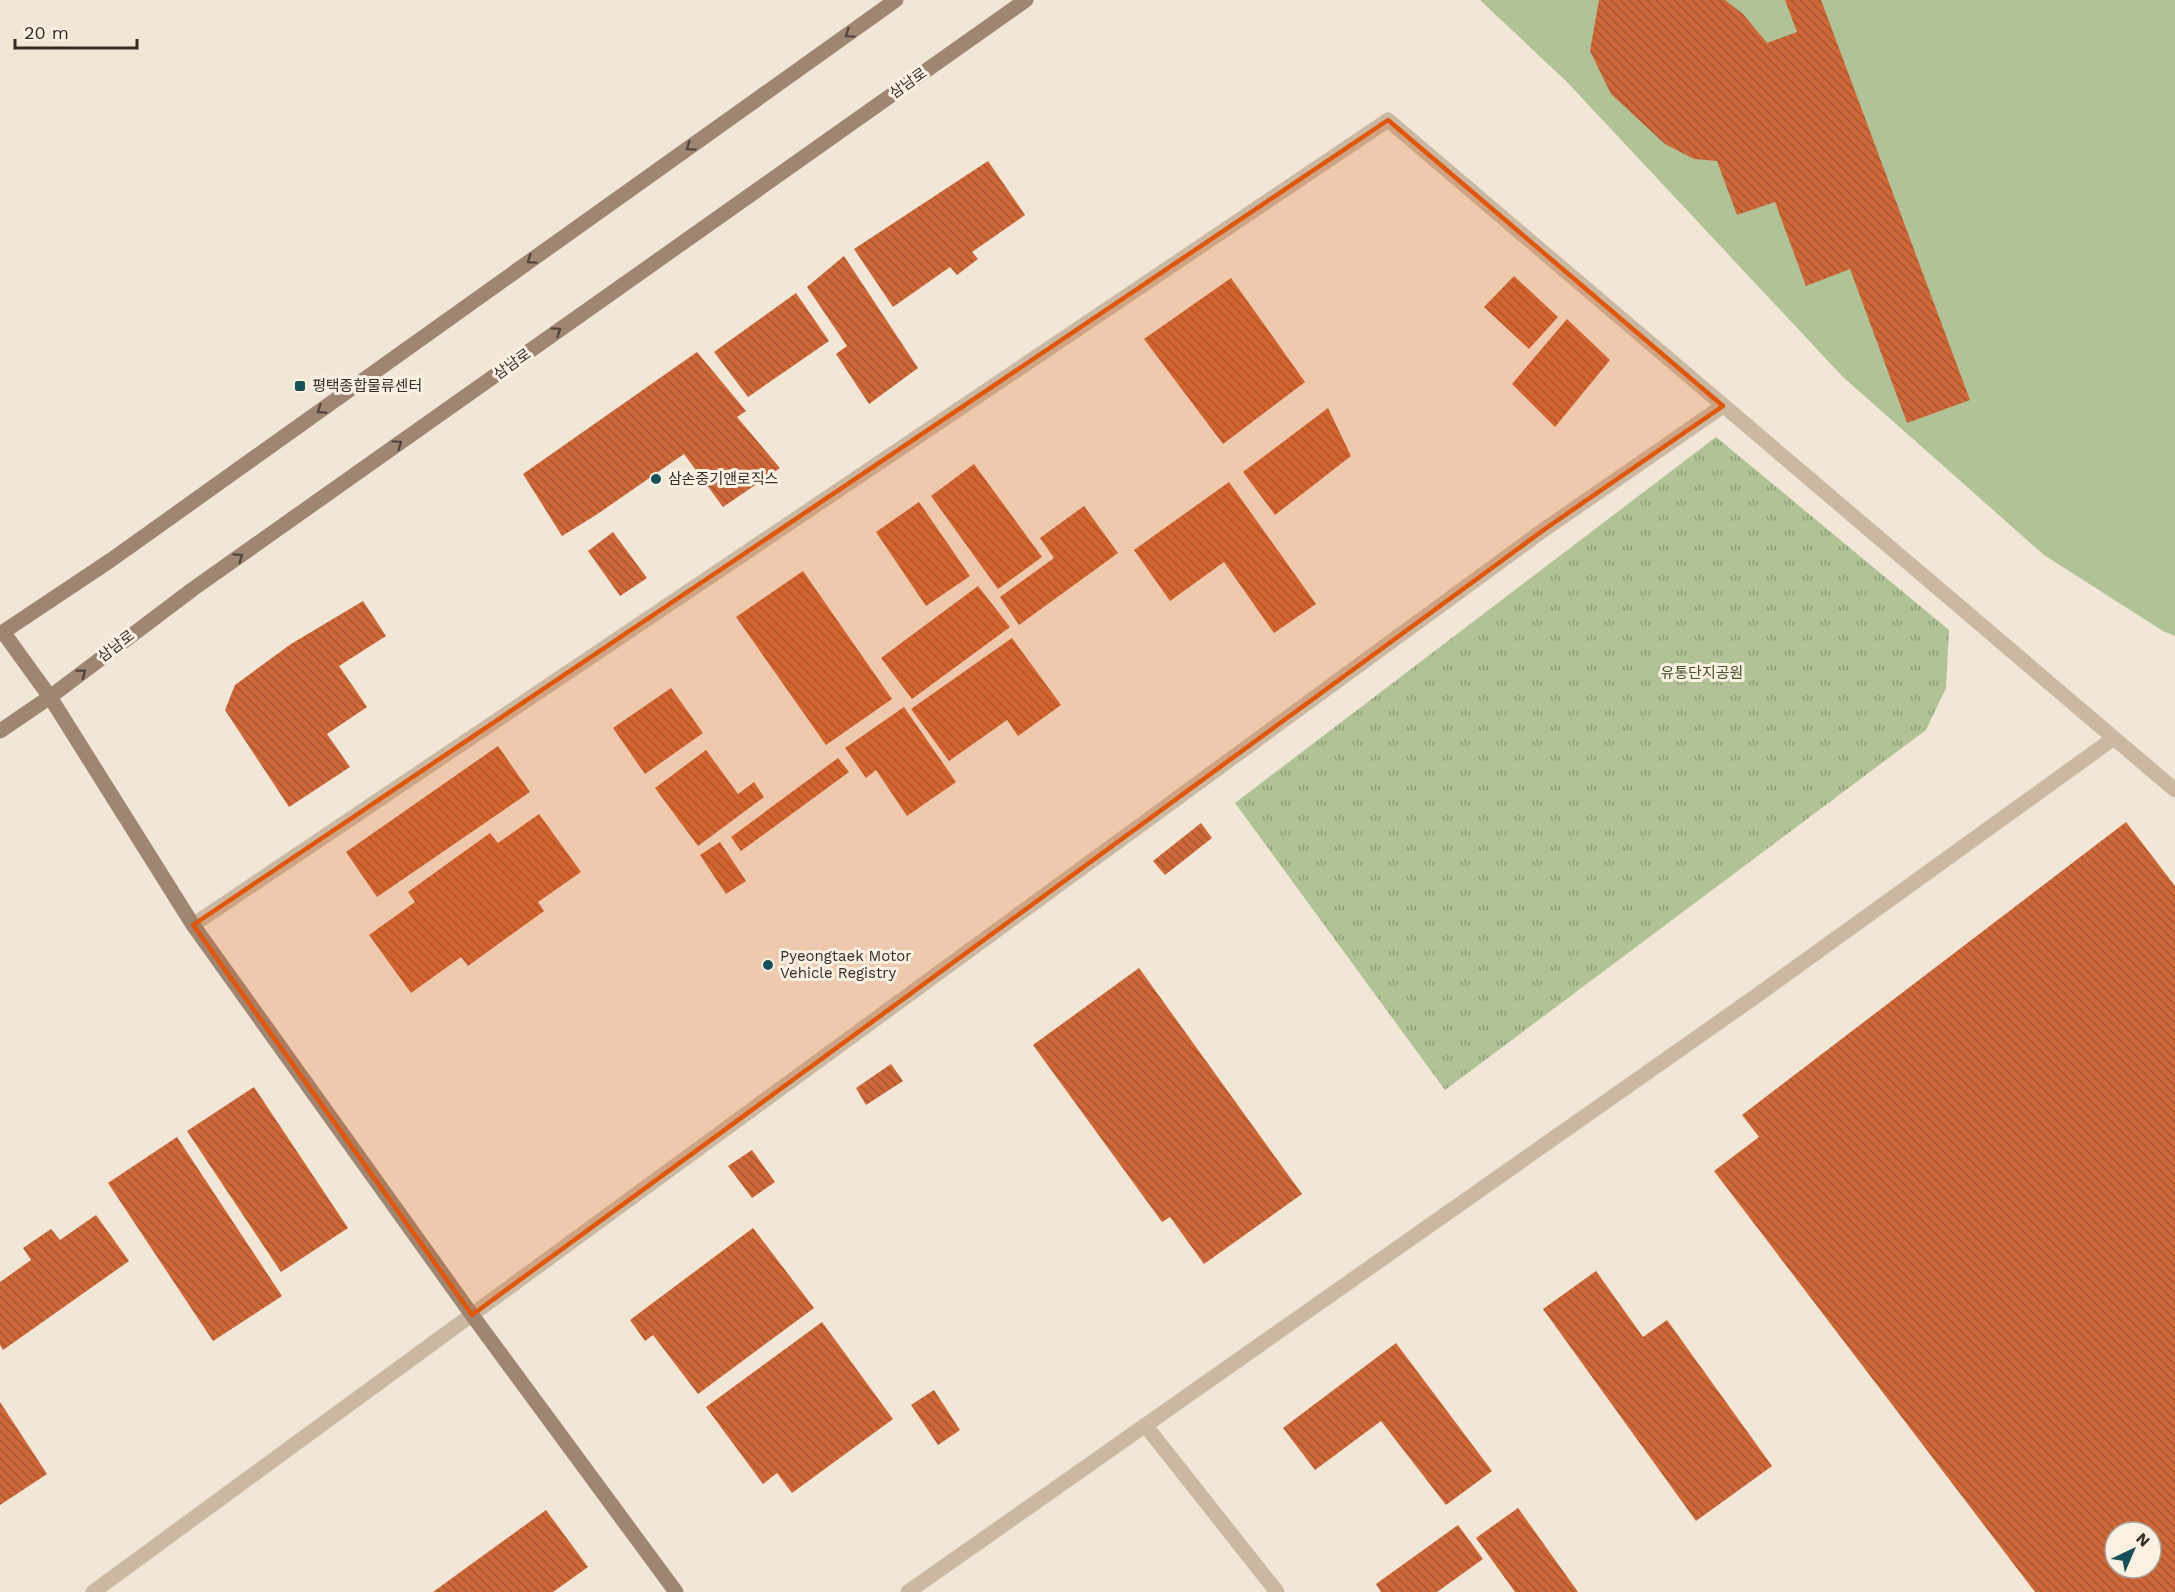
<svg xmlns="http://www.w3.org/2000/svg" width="2175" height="1592" font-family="'Work Sans','Noto Sans KR',sans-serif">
<defs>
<pattern id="park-tufts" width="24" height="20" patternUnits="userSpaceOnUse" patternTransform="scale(1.5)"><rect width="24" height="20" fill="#b0c296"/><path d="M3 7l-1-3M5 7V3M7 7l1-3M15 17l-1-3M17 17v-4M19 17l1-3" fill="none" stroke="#909e7a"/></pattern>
<pattern id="building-back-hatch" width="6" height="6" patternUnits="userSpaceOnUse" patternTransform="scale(1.5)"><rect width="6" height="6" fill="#ce6839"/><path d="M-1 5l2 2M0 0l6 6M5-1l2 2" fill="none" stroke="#a85630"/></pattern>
</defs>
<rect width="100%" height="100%" fill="#f2e7d6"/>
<!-- grass -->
<path fill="#b0c296" d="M1480,0H2175V636L2163,631L2044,555L1843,377L1567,82Z"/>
<!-- park -->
<path fill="url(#park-tufts)" d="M1716,437L1949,630L1946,688L1926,730L1445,1090L1235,803Z"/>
<!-- building -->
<path fill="url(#building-back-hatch)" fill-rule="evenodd" d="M1599,0H1725L1743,14L1767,43L1797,32L1785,0H1821L1970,400L1907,423L1850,269L1806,286L1775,202L1737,215L1717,161L1694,159L1665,144L1611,94L1590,51Z
M988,161L1025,215L972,252L978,259L957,275L950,267L893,307L854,249Z
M844,256L918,368L869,404L836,354L847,346L807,287Z
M1514,276L1558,317L1529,349L1484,307Z
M1231,278L1305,382L1223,444L1144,339Z
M796,293L829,341L748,397L714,352Z
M1567,319L1610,360L1555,427L1512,384Z
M697,352L746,411L737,417L780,468L723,507L684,454L596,515L562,536L523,474Z
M1328,408L1351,456L1275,515L1243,472Z
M974,464L1042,557L998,589L931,496Z
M1229,482L1316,604L1274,633L1224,562L1170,601L1134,550Z
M919,502L970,576L926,606L876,532Z
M1084,506L1118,553L1019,625L1000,597L1054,558L1040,538Z
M613,532L647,578L620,596L588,551Z
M803,571L892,699L826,745L736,617Z
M978,586L1010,627L912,699L881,658Z
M363,601L386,636L339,666L367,707L327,734L350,767L289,807L225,710L235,685L291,644Z
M1012,638L1061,705L1018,736L1007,720L949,761L911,709Z
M671,688L703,733L645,774L613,728Z
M904,707L956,782L907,816L876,770L866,778L845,748Z
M498,746L530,792L377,897L346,852Z
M706,750L738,794L754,782L764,797L698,846L655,788Z
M838,758L849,772L741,851L731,837Z
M539,814L581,872L538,902L544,911L468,966L461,957L411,993L369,935L415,902L408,892L490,833L498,843Z
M2126,822L2175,886V1592H2035L1714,1171L1759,1137L1742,1115ZM2115,1532H2151V1568H2115Z
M1201,823L1212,838L1165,875L1153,861Z
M720,842L746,881L726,894L700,855Z
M1139,968L1302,1194L1204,1264L1170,1217L1162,1222L1033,1045Z
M891,1064L903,1081L866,1105L856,1088Z
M254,1087L348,1228L281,1272L187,1131Z
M177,1137L282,1296L213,1341L108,1183Z
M752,1150L775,1182L752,1198L728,1166Z
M96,1215L129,1261L3,1350L0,1345V1282L31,1260L23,1248L51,1229L60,1240Z
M753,1228L814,1308L698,1394L653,1335L645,1341L630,1320Z
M1596,1271L1643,1337L1667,1320L1772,1466L1696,1521L1543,1309Z
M822,1322L893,1419L792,1493L777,1473L763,1484L706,1407Z
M1396,1343L1492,1471L1446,1505L1381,1421L1315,1470L1283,1428Z
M934,1390L960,1430L938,1445L911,1405Z
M0,1402L47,1474L0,1505Z
M1518,1508L1578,1592H1515L1476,1538Z
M546,1510L588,1567L553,1592H433Z
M1458,1525L1483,1559L1437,1592H1381L1376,1584Z"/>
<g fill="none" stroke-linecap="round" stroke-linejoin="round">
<!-- street -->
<path stroke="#cbb8a2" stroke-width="15" d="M193,925L1388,120L2175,790
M1145,1425L1277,1592
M93,1592L1545,529L1723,406
M908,1592L1759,994L2114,738"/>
<!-- secondary -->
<path stroke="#9e8673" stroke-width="15" d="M3,632L50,697L193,925L472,1315L676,1592
M0,634L111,560L896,0
M0,731L50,697L193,589L1026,0"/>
</g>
<!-- one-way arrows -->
<defs><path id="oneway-chevron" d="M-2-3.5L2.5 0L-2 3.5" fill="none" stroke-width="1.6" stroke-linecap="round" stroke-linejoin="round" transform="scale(1.5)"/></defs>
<g stroke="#54463c">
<use href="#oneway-chevron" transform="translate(849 34) rotate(145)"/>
<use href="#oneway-chevron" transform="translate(690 147) rotate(145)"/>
<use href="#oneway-chevron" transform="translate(531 260) rotate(145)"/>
<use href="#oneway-chevron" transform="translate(557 331) rotate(-35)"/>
<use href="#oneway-chevron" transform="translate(321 410) rotate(145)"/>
<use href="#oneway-chevron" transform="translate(398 444) rotate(-35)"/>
<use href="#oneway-chevron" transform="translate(239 557) rotate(-35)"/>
<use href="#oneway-chevron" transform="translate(82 673) rotate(-37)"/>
</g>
<!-- marked area -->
<path fill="#df570d" fill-opacity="0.2" stroke="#df570d" stroke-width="4.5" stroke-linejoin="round" d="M1388,120L1723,406L1545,529L472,1315L193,925Z"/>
<!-- markers -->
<g fill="#185058" stroke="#faf1e3" stroke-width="2">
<rect x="294" y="380" width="12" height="12" rx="3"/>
<circle cx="656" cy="479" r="6"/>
<circle cx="768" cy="965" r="6"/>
</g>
<g text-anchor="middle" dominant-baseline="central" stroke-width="6" stroke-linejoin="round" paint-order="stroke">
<!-- street labels -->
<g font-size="15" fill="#352b25" stroke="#faf1e3">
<text transform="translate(908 83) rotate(-35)">삼남로</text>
<text transform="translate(512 364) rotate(-35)">삼남로</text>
<text transform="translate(116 646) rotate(-37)">삼남로</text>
</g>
<!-- poi labels -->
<g font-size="15" fill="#352b25" stroke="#faf1e3" text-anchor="start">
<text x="312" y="386">평택종합물류센터</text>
<text x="668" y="479">삼손중기앤로직스</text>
<text x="780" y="956">Pyeongtaek Motor<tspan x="780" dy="17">Vehicle Registry</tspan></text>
</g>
<!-- park labels -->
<g font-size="15" fill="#415427" stroke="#faf1e3">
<text x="1702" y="673">유통단지공원</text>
</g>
</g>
<!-- north arrow -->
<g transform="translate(2133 1550) rotate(44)"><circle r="28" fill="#faf1e3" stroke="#aba297" stroke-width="1.5"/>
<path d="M0-4.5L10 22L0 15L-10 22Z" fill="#185058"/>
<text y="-9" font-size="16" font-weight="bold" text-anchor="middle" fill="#352b25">N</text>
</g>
<!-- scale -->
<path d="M15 39v9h122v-9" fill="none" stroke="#352b25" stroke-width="3"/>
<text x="24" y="39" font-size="18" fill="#352b25" stroke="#faf1e3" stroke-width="4.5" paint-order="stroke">20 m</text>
</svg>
